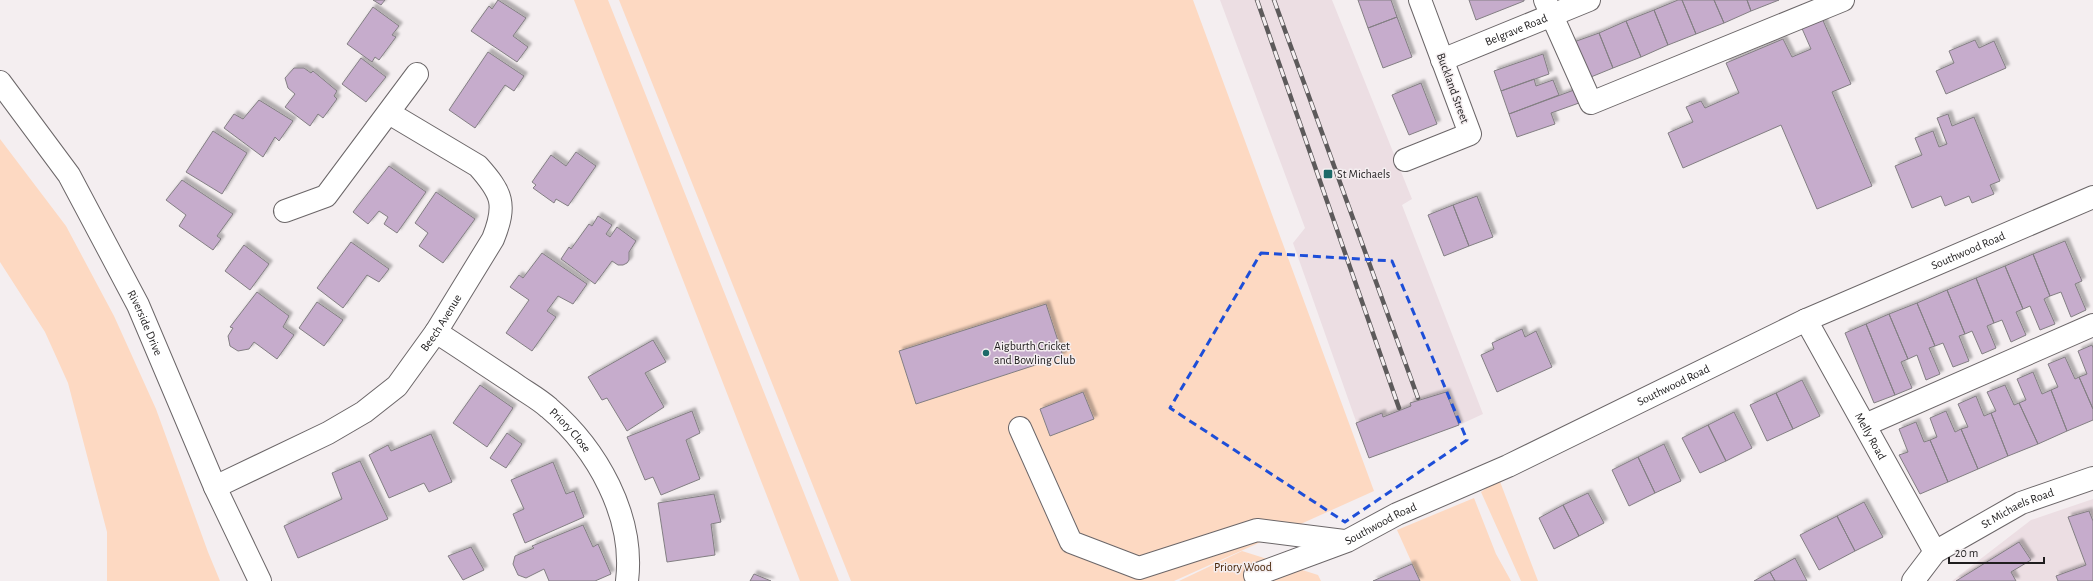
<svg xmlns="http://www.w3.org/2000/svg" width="2093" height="581" font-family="'Alegreya Sans',sans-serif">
<defs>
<filter id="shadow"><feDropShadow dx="3.5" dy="-3.5" stdDeviation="1" flood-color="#0004"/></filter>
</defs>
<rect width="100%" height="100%" fill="#f4eef0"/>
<!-- built -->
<path fill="#ecdee3" d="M1220,0H1332L1412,199L1402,205L1483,414L1459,425L1369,458L1293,243L1305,228Z
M2093,499V581H1952L2031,520Z"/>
<!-- green -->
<path fill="#fdd9c2" d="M574,0H608L839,581H800Z
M619,0H1193L1374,491L1174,581H851Z
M0,139L66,226L114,316L156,409L208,552L220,581H107V532L68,383L45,332L0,262Z
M1499,479L1538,581H1521L1481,492Z
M1474,498L1496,554L1511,581H1420L1397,530Z
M1242,551L1318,575L1321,581H1179Z"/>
<!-- building -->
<path fill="#c6accc" stroke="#837f83" filter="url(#shadow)" d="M373,0H385L381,5Z
M498,0L526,18L513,36L528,47L517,62L471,31L489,6L492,9Z
M1358,0H1391L1397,17L1368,28Z
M1469,0H1524V1L1476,20Z
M1678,0H1682L1696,34L1668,45L1654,10Z
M1682,0H1714L1724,23L1696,34Z
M1714,0H1747L1751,11L1724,23Z
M1747,0H1779L1751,11Z
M373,7L399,26L392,35L396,37L379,60L375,57L372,62L347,44Z
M1654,10L1668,45L1641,57L1626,21Z
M1821,16L1851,84L1832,92L1872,186L1817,209L1781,125L1683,168L1668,133L1693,122L1686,107L1701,101L1705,108L1739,93L1726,63L1783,39L1792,57L1811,49L1800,24Z
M1397,17L1412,57L1383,68L1368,28Z
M1626,21L1641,57L1613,68L1599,33Z
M1599,33L1613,68L1586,79L1571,43Z
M1975,40L1979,48L1994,41L2006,68L1946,94L1936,71L1954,63L1949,51Z
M488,52L524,76L514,91L505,85L475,128L449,110Z
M1543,54L1549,74L1501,91L1494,71Z
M361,58L386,77L366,102L342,84Z
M294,68H304L311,73L313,71L337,91L334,96L337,99L323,118L318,114L310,126L285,107L295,94L288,88L285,78Z
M1534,79L1536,86L1553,80L1559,95L1509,114L1501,91Z
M1421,83L1437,124L1409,135L1392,95Z
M1574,90L1579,103L1551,113L1555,124L1517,137L1509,114Z
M259,100L293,121L279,141L275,137L263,157L224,128L234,114L243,119Z
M1948,114L1952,126L1974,117L2000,181L1990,185L1994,194L1972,203L1969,196L1945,206L1941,196L1912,208L1895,166L1922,155L1915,138L1933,131L1939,147L1947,144L1937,118Z
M213,131L247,153L222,194L186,172Z
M576,152L596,166L568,206L556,199L554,203L533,188L536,185L532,182L551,155L566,166Z
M389,166L426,192L397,233L384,224L388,217L379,211L368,224L353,212Z
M182,180L233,214L217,236L221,239L213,250L179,226L186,215L166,200Z
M436,192L475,219L443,263L419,246L428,233L415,223Z
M1477,196L1493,237L1469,246L1453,205Z
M1453,205L1469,246L1444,256L1428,215Z
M598,216L612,225L606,234L610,237L617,227L636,241L629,252V260L627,263L623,265H618L612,261L595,284L561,259L569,247L571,249L589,224L592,226Z
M2065,241L2082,281L2075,284L2086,310L2071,317L2061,292L2050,296L2033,254Z
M351,242L389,269L379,282L367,275L343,308L317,288Z
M244,245L269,264L250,290L225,271Z
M542,253L587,284L573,304L558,296L547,311L556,317L532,351L506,333L529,300L510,287L519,275L523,278Z
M2033,254L2050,296L2044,299L2055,324L2040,330L2030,306L2023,309L2005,266Z
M2005,266L2023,309L2016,312L2026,335L2011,342L2002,320L1994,323L1976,278Z
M1976,278L1994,323L1987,326L1996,348L1982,354L1972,331L1965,334L1947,290Z
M1947,290L1965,334L1959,336L1969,361L1953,367L1943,343L1935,346L1917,303Z
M257,292L289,316L283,327L294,335L277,359L254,342L249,349L238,351L230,346L228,336L233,328L230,327Z
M317,302L343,320L324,346L299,328Z
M1917,303L1935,346L1929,348L1940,374L1926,380L1917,355L1908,359L1889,314Z
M1046,304L1063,356L916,404L899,351Z
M1889,314L1908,359L1901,362L1912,388L1895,395L1866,324Z
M1866,324L1895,395L1874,403L1845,333Z
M1522,329L1525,337L1536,331L1552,367L1497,392L1481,355L1494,349L1492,343Z
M653,340L666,362L645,373L664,407L627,431L607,398L602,400L588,377Z
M2092,345L2093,348V409L2079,377L2087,374L2078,351Z
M2065,357L2075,379L2079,377L2093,409V420L2067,431L2051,390L2058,387L2048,364Z
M2033,372L2042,394L2051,390L2067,431L2038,444L2019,403L2026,400L2017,379Z
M1802,380L1820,416L1793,429L1776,393Z
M480,385L513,408L487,447L453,423Z
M2005,385L2014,405L2019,403L2038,444L2008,456L1991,413L1996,411L1987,392Z
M1083,392L1094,419L1050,436L1040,409Z
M1446,392L1459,425L1369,458L1356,423L1382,413L1383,417L1411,406L1410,403Z
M1776,393L1793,429L1767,441L1750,405Z
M1976,396L1984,416L1991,413L2008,456L1978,469L1961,429L1968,427L1958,404Z
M692,411L700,433L686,440L700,479L661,495L653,477L645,480L627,437Z
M1946,411L1955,432L1961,429L1978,469L1948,482L1930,440L1937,437L1930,418Z
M1734,412L1752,448L1726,461L1708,425Z
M1916,422L1924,442L1930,440L1948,482L1920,494L1899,455L1908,452L1899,429Z
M1708,425L1726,461L1700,473L1682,438Z
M507,433L522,444L506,468L490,458Z
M431,434L452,482L429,492L424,483L389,498L369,455L388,445L391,451Z
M1664,444L1681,481L1655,493L1638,457Z
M1638,457L1655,493L1629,506L1612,470Z
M360,461L388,519L298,558L284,526L342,499L332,473Z
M553,462L566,494L574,491L584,517L525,543L513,514L524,509L511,480Z
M1588,493L1604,523L1579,536L1563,505Z
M714,494L721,522L711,524L715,555L667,562L658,503Z
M1864,502L1883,537L1855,551L1837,516Z
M1563,505L1579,536L1554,549L1539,518Z
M2089,511L2093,521V581H2058L2056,576L2086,565L2068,517Z
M1837,516L1855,551L1819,570L1800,535Z
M583,525L593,547L598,544L611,574L595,581H549L544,569L526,578L518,575L513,564L515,556L534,548L532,546Z
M2019,542L2031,560L2011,572L2016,581H1956Z
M471,547L484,570L463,580L448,556Z
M1795,558L1807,581H1775L1770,572Z
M1412,564L1420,581H1373Z
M1770,572L1775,581H1754Z
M754,574L771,581H750Z"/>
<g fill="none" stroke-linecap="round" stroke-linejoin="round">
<!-- minor casing -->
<g stroke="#6b6668" stroke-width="24">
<g id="minor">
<path d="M1545,0L1591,103L1843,0"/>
<path id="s1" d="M1442,60L1589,0"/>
<path id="s2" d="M0,82L69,175L138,305L215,487L260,581"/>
<path d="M1405,160L1470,134L1420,0"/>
<path d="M285,211L326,196L417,74"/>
<path id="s3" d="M1806,320L1935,552"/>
<path id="s4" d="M436,332C461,348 486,365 512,382C524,391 538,398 549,408C597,449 635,516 627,581"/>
<path d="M1865,425L2093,325"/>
<path d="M1020,428L1071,542L1139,568L1257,530L1344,541"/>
<path id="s5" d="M215,487L328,433L364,412L397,386L436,332L493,239C507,204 502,193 478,166L389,113"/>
<path id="s6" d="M1255,575L1347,541L1397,514L1508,466L1806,320L2093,197"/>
<path id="s7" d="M1913,581L1935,552L2021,503L2093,478"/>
</g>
</g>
<!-- minor -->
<use href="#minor" stroke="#fff" stroke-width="22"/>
<!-- rail casing -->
<g stroke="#5d5a5b" stroke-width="4.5">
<path id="rail" d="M1257,0L1399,408
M1274,0L1418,398"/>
</g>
<!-- rail -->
<use href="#rail" stroke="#f4eef0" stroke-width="3" stroke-dasharray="9" stroke-linecap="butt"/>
</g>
<!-- marked area -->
<path fill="none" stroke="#1d4ed8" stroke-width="3" stroke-dasharray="8 5" stroke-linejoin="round" d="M1261,253L1392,261L1467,440L1345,522L1170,408Z"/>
<!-- markers -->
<g fill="#1d6a69" stroke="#f4eef0" stroke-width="1.5">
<rect x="1323" y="169" width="10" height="10" rx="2"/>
<circle cx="986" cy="353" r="4"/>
</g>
<g text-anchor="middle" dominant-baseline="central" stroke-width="3" stroke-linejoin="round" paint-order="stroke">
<!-- street labels -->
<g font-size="12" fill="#1f1d1e" stroke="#f4eef0">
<text stroke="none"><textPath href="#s1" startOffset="80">Belgrave Road</textPath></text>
<text transform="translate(1453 88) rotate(70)">Buckland Street</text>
<text stroke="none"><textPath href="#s6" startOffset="784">Southwood Road</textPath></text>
<text stroke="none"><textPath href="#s2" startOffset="282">Riverside Drive</textPath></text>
<text stroke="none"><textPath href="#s5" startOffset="286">Beech Avenue</textPath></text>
<text stroke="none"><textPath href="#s6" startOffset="460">Southwood Road</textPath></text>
<text stroke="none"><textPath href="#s4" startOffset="167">Priory Close</textPath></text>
<text stroke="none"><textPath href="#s3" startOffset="133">Melly Road</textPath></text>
<text stroke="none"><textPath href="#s7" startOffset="130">St Michaels Road</textPath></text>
<text stroke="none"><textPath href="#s6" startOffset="136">Southwood Road</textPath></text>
</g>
<!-- poi labels -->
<g font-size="12" fill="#1f1d1e" stroke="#f4eef0" text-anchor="start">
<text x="1337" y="174">St Michaels</text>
<text x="994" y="346">Aigburth Cricket<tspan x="994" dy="14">and Bowling Club</tspan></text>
</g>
<!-- park labels -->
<g font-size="12" fill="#482508" stroke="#f4eef0">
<text x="1243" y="567">Priory Wood</text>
</g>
</g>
<!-- scale -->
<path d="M1949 557v6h95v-6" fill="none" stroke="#1f1d1e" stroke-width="2"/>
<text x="1955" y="557" font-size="12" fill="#1f1d1e" stroke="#f4eef0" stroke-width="3" paint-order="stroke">20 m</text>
</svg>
